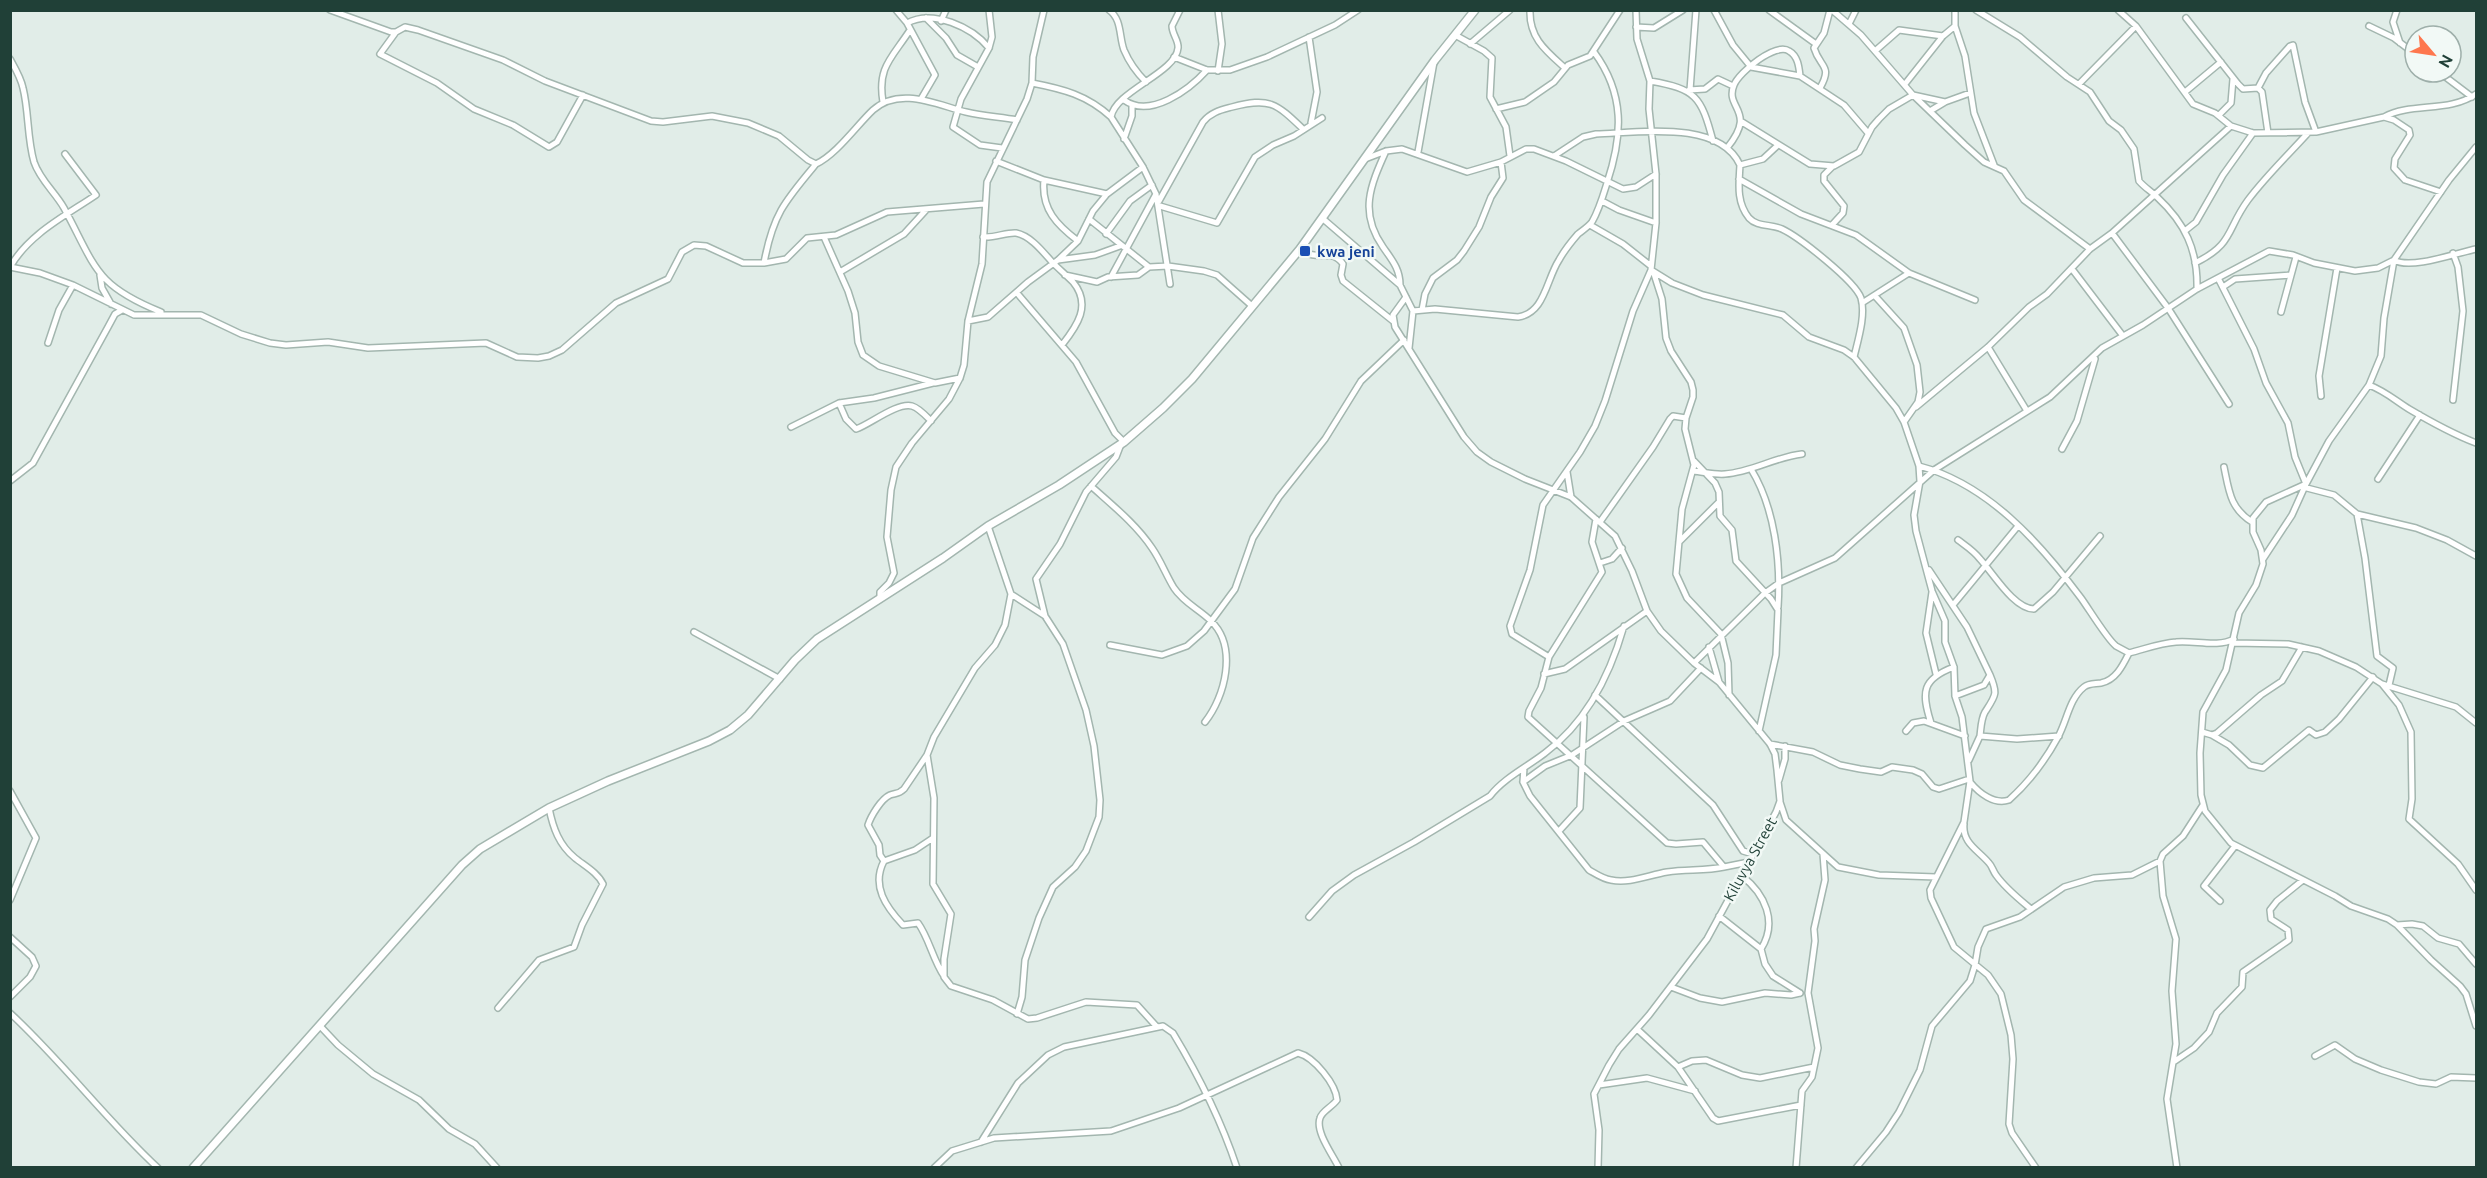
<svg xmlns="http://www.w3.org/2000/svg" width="2487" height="1178" font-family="Ubuntu,sans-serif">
<rect width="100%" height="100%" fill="#e1ede8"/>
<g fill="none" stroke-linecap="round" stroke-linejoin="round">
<!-- minor casing -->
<g stroke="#a3b6af" stroke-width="8">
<path id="minor" d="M330,10L391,32H396L405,27L418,30L503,60L545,81L651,121L663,122L712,116L748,123L779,136L808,160L816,164C836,155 857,125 873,110C900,86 937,105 966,112C983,116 1000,117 1017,120
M896,10L907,23L935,75L921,99
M989,10L992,37L989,48L961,99L953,127L980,145L1002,148
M1109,10C1122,19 1119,37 1124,50C1129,62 1137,73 1146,82
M1218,10L1222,44L1218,71
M1530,10C1529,38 1546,51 1565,68
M1636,10L1637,39L1650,81L1649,109L1656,174V223L1651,270L1672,283L1703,295L1783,315L1809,337L1844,350L1854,357L1896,408L1904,422L1919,466L1920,481L1914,515L1916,531L1932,591L1945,621V642L1954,667L1955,696L1962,717L1970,781L1964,822L1930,890L1931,898L1954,947L1988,975L2001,994L2011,1035L2013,1059L2009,1124L2012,1133L2036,1168
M1714,10L1733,45L1751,67L1800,76L1844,105L1868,133
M1769,10L1816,44
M1832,10L1861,35L1913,95L1965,145L1984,162L2004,171L2024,200L2090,249
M1955,10V26L1965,56L1974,113L1994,165
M1976,10L2020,37L2067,77L2090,92L2109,121L2121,130L2134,149L2139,181C2145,188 2151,191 2157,197C2185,223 2198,250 2197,289
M2118,10L2136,26L2193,104L2215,113L2231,126L2253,133L2316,132L2384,117L2394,120L2409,130L2410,135L2395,159L2394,168L2405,180L2441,192
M2397,10L2393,22L2400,43
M926,18L946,38L957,55L978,67
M2186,18L2238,84L2243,89L2258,88L2262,92L2268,133
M941,21L946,10
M907,23C933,9 972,27 989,48
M1849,24L1856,10
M2369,26L2394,38L2415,54
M1636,27L1654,28L1683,10
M396,32L380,54L437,83L474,109L513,125L549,147L557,142L583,95
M1455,35L1484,51L1492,58L1490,97L1506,127L1510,156
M1309,37L1317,92L1311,123
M1470,44L1510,10
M1875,51L1899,30L1943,36
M1174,57L1207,70H1230L1267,57L1335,25L1358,10
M10,59C15,68 21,78 23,88C29,112 27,138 34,162C40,180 55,192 64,208C96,267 94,285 161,312
M2439,72L2472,97
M1650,81C1696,89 1701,96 1713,141
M1032,83C1063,89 1087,95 1111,117
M1905,84L1943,36L1955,26
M2079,84L2136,26
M1820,88C1833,65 1820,68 1814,48L1824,33L1830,10
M2258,88L2266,73L2290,46L2293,45L2305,102L2316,132
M1689,90L1705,89L1718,79L1733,86
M1690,90L1696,10
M2185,92L2221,62
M1124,100C1150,119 1189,90 1207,70
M883,102C877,67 892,58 910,30
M1496,109L1525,102L1554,82L1568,65L1590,56L1620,10
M1930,111L1945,102L1970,93
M2219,115L2231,103L2233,79
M2384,117C2412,102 2449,113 2476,94
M1742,122L1810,164L1834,166L1859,152L1872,127L1879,119L1889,109L1913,95L1945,102
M1124,139L1132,116V106
M2476,147L2449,180L2394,260L2384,318L2381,356L2369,385L2329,441L2306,484L2266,502L2253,518V532L2261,550L2263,564L2256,585L2239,613L2226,670L2203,712L2200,753L2201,795L2205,811L2231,843L2335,896L2351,906L2388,919L2397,925L2412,924L2423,926L2438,938L2459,944L2476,964
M1727,148C1758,110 1724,109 1734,85C1739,72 1776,42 1789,51C1798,56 1799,67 1800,76
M1386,151C1370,186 1359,213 1383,247C1392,260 1400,269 1400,285
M1418,152L1434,62
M1554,156L1583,137L1596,134C1636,133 1719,119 1740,165C1739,183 1736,202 1749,218C1757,227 1771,224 1782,229C1799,237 1855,281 1861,298C1866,315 1858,340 1854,357
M1365,159L1386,151L1402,149L1467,172L1501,162L1526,149H1534L1566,161L1623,189L1636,187L1656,174
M996,161L1044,180L1107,194
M1740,165L1763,159L1777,146
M1739,179L1801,214L1856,235L1909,273L1975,300
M1044,180C1041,209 1057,225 1078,241
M1159,201L1203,122C1211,112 1221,110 1232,107C1269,97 1276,103 1303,129
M1602,201L1619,210L1656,223
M1160,206L1217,223L1255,157L1273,145L1294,136L1322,118
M1322,218L1400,285L1413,311L1409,348
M1089,219L1149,267
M1590,225L1623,244L1651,266
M1832,225L1843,213L1844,206L1824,181V175L1832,167
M2186,230L2196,222L2223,175L2253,133
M2112,233L2168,308L2229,404
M1106,234L1130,201L1152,185
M824,237L848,291L855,313L858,342L863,355L879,366L935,383L960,378
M983,237C995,238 1007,232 1016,233C1031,236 1043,252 1052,262C1059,269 1066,275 1073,282C1092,305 1077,326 1062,345
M1300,249C1318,263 1331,247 1343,264L1341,275L1343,281L1393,321
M2453,253L2458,267L2463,311L2453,400
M1058,260L1095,255L1120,246
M764,263C773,214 785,201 816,164
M2195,263C2234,244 2226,230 2248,200C2266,176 2288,155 2308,133
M10,267L40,273L73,285L134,315H201L241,334L270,343L286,345L328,342L368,348L486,343L517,357L538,358L549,356L562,350L616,303L668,279L682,252L694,245L706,246L743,263H764L786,259L807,238L836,235L887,212L984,204
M10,267C29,234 65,216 96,195L65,154
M2072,269L2123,336
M840,272L904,234L926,210
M1654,274L1662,299L1666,338L1671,351L1691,382L1693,390V397L1686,418L1685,429L1694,465L1682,509L1676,574L1687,598L1721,634L1728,663L1729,695
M100,275L102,288L111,304
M1065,275L1097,282L1108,277L1138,275L1149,267L1168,266L1204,271L1217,275L1252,306
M1111,277L1156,194
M2218,278L2254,349L2266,383L2288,423L2295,457L2306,484L2292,515L2263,559
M1170,284L1156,194L1143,167L1111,117C1115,91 1176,73 1178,48C1179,41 1172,34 1172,26L1180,10
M2223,287L2235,279L2290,275
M1017,293L1076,362L1115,433L1124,442
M1875,296L1904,328L1917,365L1920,392L1918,402L1904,422
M1406,297L1393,315L1395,327L1464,437L1477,452L1491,462L1525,479L1571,497L1615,536L1632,571L1647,611L1661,631L1694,663L1719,682L1770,744L1775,754L1777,770L1780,801L1776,812L1707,939L1649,1015L1619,1049L1609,1065L1594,1094L1599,1130L1598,1168
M1862,303L1909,273
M1422,310L1425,294L1433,278L1457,260L1464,251L1479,227L1491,197L1503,178L1501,162
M1413,311L1435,309L1518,317C1545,313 1546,280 1559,260C1564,251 1571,242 1578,234C1583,230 1588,227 1592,222C1599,210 1603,196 1607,183C1623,135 1625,94 1594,52
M2281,312L2296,257
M968,321L988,317L1028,282L1058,260L1078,241L1093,211L1107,194L1143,167
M48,343L59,310L73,285
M1988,347L2027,411
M2369,385C2385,391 2396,401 2409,409C2431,422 2453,434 2476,443
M2321,396L2319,376L2337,268
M839,403L846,419L856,429C869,425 897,402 912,406C919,408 926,416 931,421
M1916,407L1988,347L2029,307L2047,294L2090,249L2112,233L2231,126
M791,427L839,403L874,398L933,383
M2062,449L2077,421L2095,359
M1694,461L1715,483L1719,492L1720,516L1732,530L1736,561L1771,599L1778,610L1776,655L1759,731
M1919,466C1988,484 2040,543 2081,598C2089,609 2107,639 2116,646L2129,653C2145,649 2160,643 2176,642C2195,640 2217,648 2234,639
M2224,467C2229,491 2230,508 2252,522
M1751,469C1775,508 1781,562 1778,607
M1693,471C1704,472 1715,475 1725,474C1752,472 1775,457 1802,454
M1567,472L1571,497
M2378,479L2420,415
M10,481L33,463L108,327L115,314L122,310
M1091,486C1112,505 1136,524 1152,548C1161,561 1166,575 1174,588C1184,603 1199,609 1211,621C1238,647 1225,697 1205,722
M2303,487L2334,495L2357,514L2416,528L2447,540L2476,556
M2357,514L2365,558L2377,656L2393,668L2389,685
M1596,519L1592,542L1602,572L1549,657L1541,688L1529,711L1528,717L1667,843L1676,844L1703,842L1724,867L1749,862
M1600,522L1653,447L1670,419L1673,416L1686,418
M988,526L1011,594L1005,625L995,645L975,668L934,737L927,755L934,798L933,884L951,914L944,959V977L951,986L993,1000L1028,1019L1037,1018L1086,1002L1137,1005L1157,1027
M1958,540C1966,546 1974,551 1980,559C1993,573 2014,609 2034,609L2053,592L2100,536
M1679,542L1718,503
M1600,563L1612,559L1622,548
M1929,570L1967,627L1990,675L1984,685L1955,696
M1932,592L1926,633L1936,674
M1011,594L1045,616L1063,644L1086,710L1094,746L1100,800L1099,817L1086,851L1075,867L1053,887L1039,918L1025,960L1022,997L1017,1014
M880,597V592L889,583L894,573L887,537L891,490L896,467L912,443L949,399L960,378L964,365L968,321L982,264L987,182L1027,99L1032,83L1033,57L1044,10
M1953,605L2018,526
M1045,616L1036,579L1060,544L1086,492L1116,457L1121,444
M694,632L780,679
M2233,643L2288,644L2319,651L2356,667L2382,684L2456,707L2476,723
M1110,645L1162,655L1187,646L1204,631L1235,589L1253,538L1279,497L1325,439L1361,381L1404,340
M1709,647L1719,682
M1549,657L1512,634L1510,626L1530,570L1543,505L1580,452L1595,426L1605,401L1633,311L1651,270
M1694,663L1765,593L1779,583L1835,558L1934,470L2050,397L2102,348L2143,325L2197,289L2269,251L2293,255L2314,263L2355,271L2378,268L2394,260C2410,270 2457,253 2476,249
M1544,674L1565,669L1647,611
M2382,684L2399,705L2411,732L2412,799L2409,819L2458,864L2476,890
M1595,695L1713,805L1743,851L1753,854
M1931,723C1921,692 1922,679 1954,667
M1906,731L1913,723L1924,721L1965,736
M2202,732L2212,735L2217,733L2261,695L2282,681L2302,647
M2212,735L2229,745L2250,765L2263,768L2309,730L2316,735L2325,732L2339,719L2373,677
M1980,736C1981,728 1981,719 1985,712C1996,695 1998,694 1990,675
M1770,744L1813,752L1840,765L1860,769L1881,772L1892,767L1913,770L1922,774L1933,787L1939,789L1969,779
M927,755L904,789C899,794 896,793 890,795C881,799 871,816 868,825L879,845L880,855L884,861L915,850L933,838
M1969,760L1980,736L2017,739L2059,736
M1524,768L1523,782L1530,796L1589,870C1596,874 1603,879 1611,880C1629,884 1649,875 1667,872C1687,869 1705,871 1724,867
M1779,780L1785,759V746
M1523,782L1545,766L1572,755L1624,721L1670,701L1701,668
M1970,782C1979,793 1994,805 2009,800C2028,783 2046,759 2058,737C2067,721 2069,699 2084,687C2089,683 2095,684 2101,683C2116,680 2123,665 2129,653
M10,791L36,838L10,900
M1780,802L1786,820L1838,867L1879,875L1936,877
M1964,824C1962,843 1978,850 1989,863C1992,866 1993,871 1996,875C2006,889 2019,899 2031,909
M1559,831L1580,808L1584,717
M884,861C871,886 886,907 903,925L918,923C929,938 933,960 944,976
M1742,876C1765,894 1778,922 1761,949
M2220,901L2204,886L2235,846
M1719,916L1761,949L1765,964L1773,976L1800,993
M1309,917L1332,891L1354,875L1414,842L1490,796C1504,778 1527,767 1545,753C1587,722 1610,675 1624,626
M2397,925L2431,960L2460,986L2466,994L2476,1026
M10,937L32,957L36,966L30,977L10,997
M1671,987L1700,998L1722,1002L1765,993L1791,995L1800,993
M498,1008L539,960L574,947L582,925L603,884C598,873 585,866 575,858C559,845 553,828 549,808
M10,1013C63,1062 106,1120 158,1168
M321,1027L338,1045L373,1074L419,1100L449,1129L475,1144L497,1168
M1637,1029L1678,1067L1713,1118L1718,1121L1801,1105
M2315,1056L2335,1045L2355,1059L2381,1070L2419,1082L2436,1084L2451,1077L2476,1078
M2175,1061L2194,1048L2209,1032L2217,1013L2242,987L2243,972L2289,940L2288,930L2271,919L2270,910L2277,901L2303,880
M1678,1067L1692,1061L1706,1060L1742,1075L1760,1078L1814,1067
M1599,1085L1647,1078L1695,1091
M981,1142L1018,1083L1048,1055L1064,1047L1163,1026L1173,1033C1199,1076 1221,1120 1237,1168
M934,1168L952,1151L994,1138L1111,1131L1179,1108L1298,1053C1314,1057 1336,1084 1337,1100C1332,1107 1322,1111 1320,1118C1315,1132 1333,1155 1339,1168
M1796,1168L1802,1091L1812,1077L1818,1048L1808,993L1815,941L1814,929L1825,880L1823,854
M1856,1168L1886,1132L1899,1112L1920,1070L1932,1026L1970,981L1975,965L1978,947L1986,929L2020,917L2064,887L2094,878L2132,875L2160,861
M2177,1168L2167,1099L2176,1044L2172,991L2176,939L2163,896L2160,861L2163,854L2183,836L2203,805"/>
</g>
<!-- tertiary casing -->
<g stroke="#a3b6af" stroke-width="10">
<path id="tertiary" d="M193,1168L462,865L480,849L549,808L608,781L709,741L730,730L748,715L795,660L817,639L943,558L988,526L1059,485L1124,442L1163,408L1192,379L1300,249L1435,60L1475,10"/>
</g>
<!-- minor -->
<use href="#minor" stroke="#fff" stroke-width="5"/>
<!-- tertiary -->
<use href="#tertiary" stroke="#fff" stroke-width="7"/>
</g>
<!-- markers -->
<rect fill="#1a4fb4" stroke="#f2f9f6" stroke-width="2" x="1299" y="245" width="12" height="12" rx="3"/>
<g text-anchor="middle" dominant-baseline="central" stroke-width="5" stroke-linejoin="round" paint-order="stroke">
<!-- transit labels -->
<g font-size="15" font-weight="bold" fill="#164399" stroke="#f2f9f6" text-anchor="start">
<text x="1317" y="251">kwa jeni</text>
</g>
<!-- street labels -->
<g font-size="15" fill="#204037" stroke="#f2f9f6">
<text transform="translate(1750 859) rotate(-61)">Kiluvya Street</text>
</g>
</g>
<!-- border -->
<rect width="2487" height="1178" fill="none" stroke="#204037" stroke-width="24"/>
<!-- north arrow -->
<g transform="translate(2433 54) rotate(119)"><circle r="28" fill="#f2f9f6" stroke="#9eafaa" stroke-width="1.5"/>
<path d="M0-4.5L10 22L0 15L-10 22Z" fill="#fe774e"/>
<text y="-9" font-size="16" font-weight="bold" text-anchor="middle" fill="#204037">N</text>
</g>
</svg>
